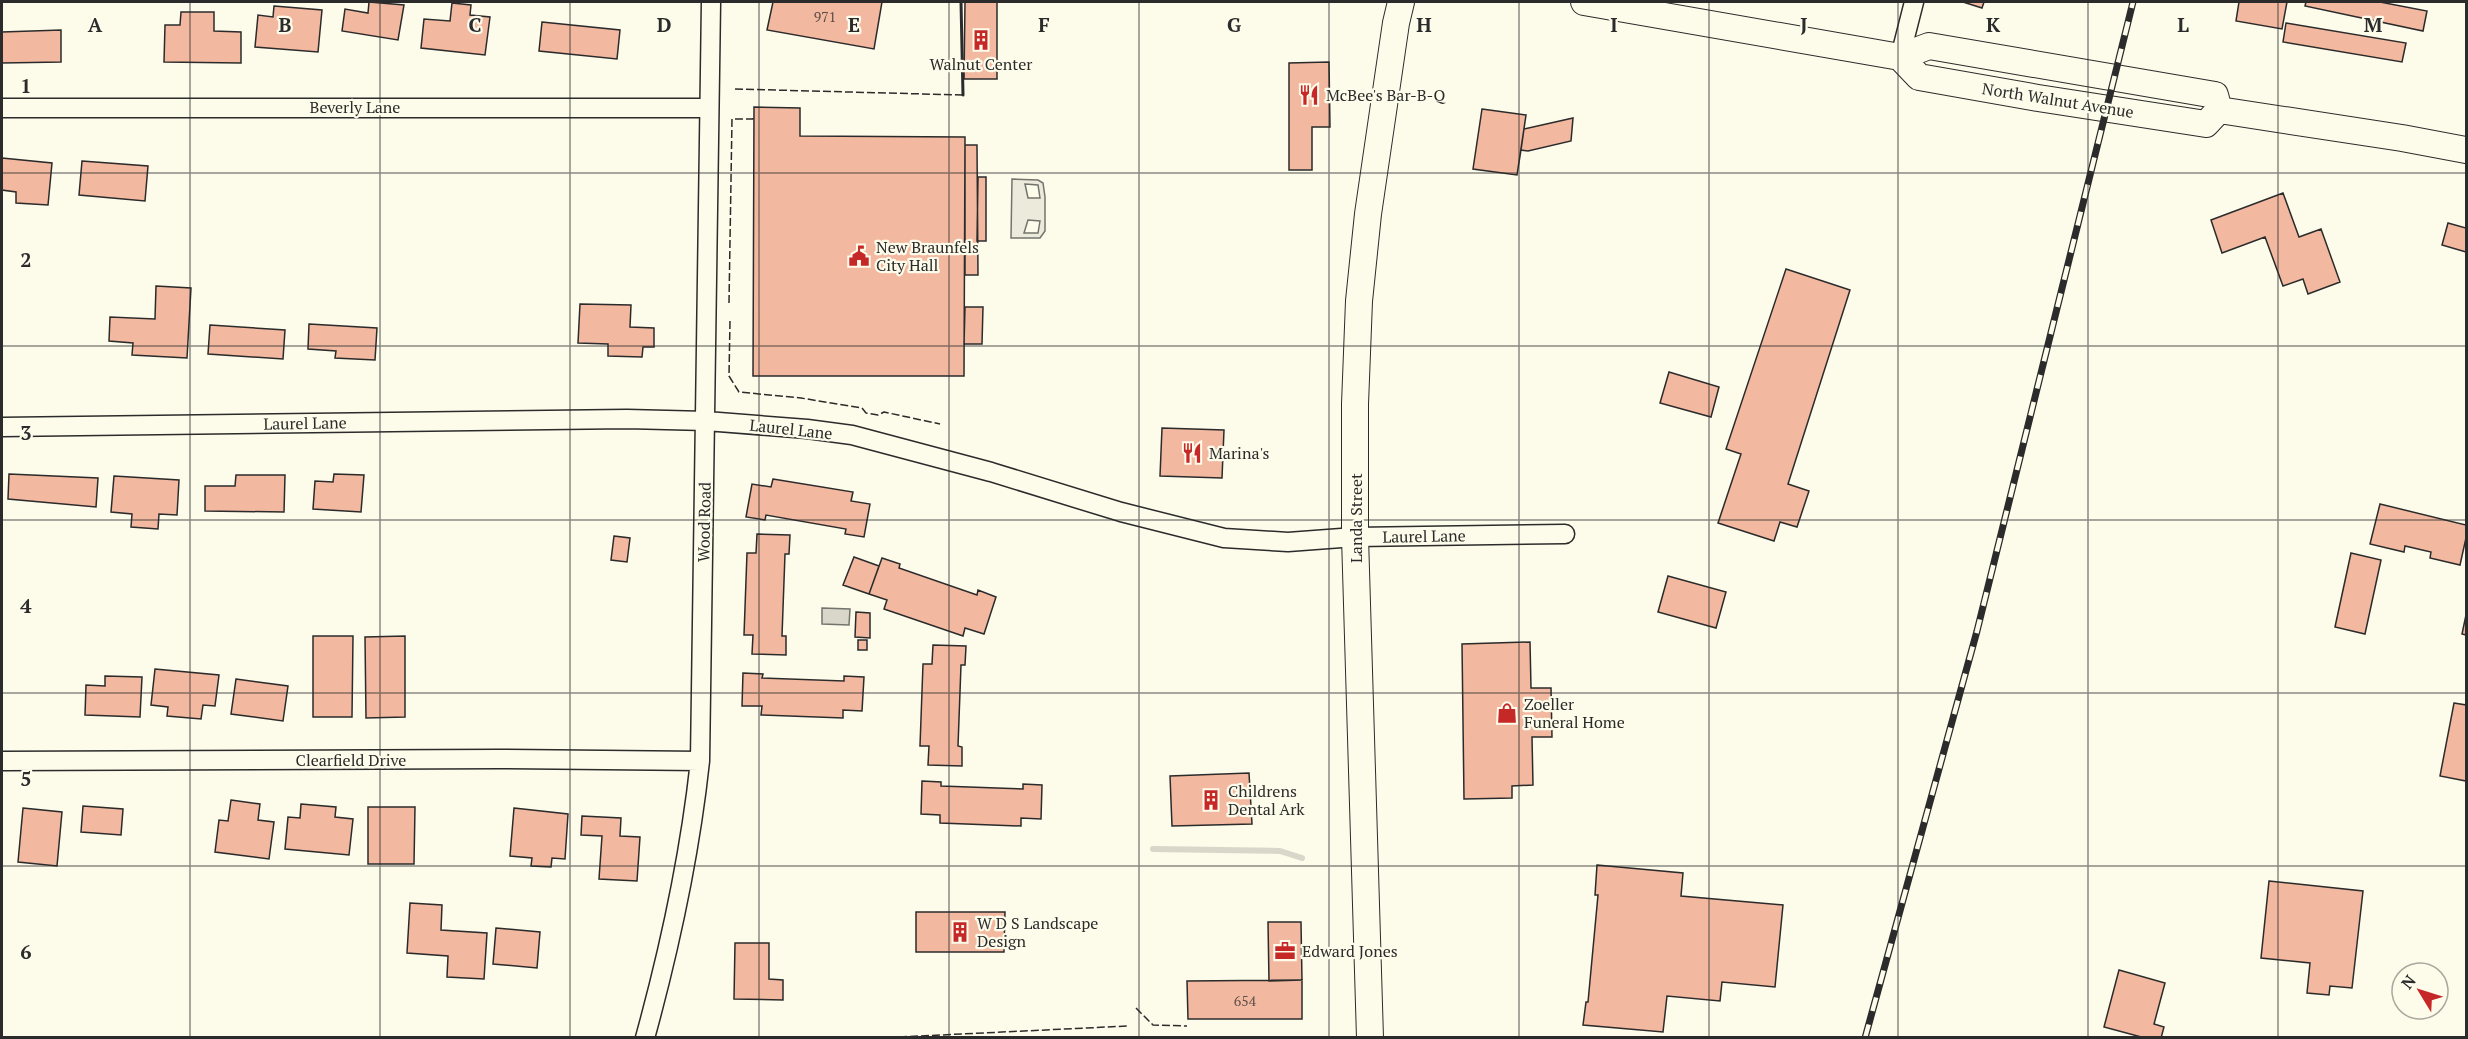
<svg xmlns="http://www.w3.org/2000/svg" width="2468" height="1039" font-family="'PT Serif',serif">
<rect width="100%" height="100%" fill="#fdfbea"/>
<!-- parking -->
<path fill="#eceadb" stroke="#74746e" stroke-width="1.5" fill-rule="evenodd" d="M1012,179L1038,180L1043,183L1045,197V231L1040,238H1011ZM1025,184L1038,185L1040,198H1028ZM1028,220L1040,221L1038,233H1024Z"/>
<!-- water -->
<path fill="#d8d7c9" stroke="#74746e" stroke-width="1.5" d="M822,608L850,609L849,625L822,624Z"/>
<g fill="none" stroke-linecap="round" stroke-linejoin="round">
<!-- stream -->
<path stroke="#d8d7c9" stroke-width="6" d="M1153,849L1280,851L1302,858"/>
</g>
<!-- building -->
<path fill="#f2b8a0" stroke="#2b2b2b" stroke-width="1.5" d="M369,2L404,5L398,40L342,31L345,9L368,13Z
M773,2H882L874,49L767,30Z
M965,2H997V79H964Z
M1963,2H1984L1982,8Z
M2239,2H2287L2282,29L2236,21Z
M2306,2H2380L2427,11L2423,31L2305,6Z
M452,3L471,5L470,15L490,17L485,55L421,48L424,19L450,21Z
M274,6L322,10L318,52L255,47L258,15L273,17Z
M181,12H214V31L241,32V63L164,62L165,25H180Z
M542,22L620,30L617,59L539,51Z
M2286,23L2406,43L2402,62L2283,42Z
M61,30V62L2,63V32Z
M1329,62L1330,127H1312V170H1289V63Z
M754,107L800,108V136L965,137L964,376H753Z
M1482,109L1526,115L1524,129L1573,118L1571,141L1528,151L1521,150L1517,175L1473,169Z
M1482,109L1526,115L1517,175L1473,169Z
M1573,118L1571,141L1528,151L1521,150L1524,129Z
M965,145H977L978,275H965Z
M2,158L52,163L48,205L16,203V192L2,190Z
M82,161L148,166L145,201L79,195Z
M978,177H986V241H977Z
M2283,193L2299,237L2321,229L2340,282L2308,294L2303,279L2283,286L2265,237L2222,253L2211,220Z
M2448,223L2466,228V252L2442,245Z
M1786,269L1850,290L1788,484L1809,491L1797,527L1780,522L1774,541L1718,523L1741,454L1726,449Z
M156,286L191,288L187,358L132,355L133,343L109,341L110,317L155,319Z
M580,304L631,305L630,327L654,328V347H643L642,357L608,356V344L578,343Z
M965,307H983L982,344H964Z
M309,324L377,328L375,360L335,358L336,351L308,349Z
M210,325L285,330L283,359L208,354Z
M1669,372L1719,387L1711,417L1660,403Z
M1162,428L1224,430L1222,478L1160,476Z
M9,474L98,478L96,507L8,499Z
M334,474L364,475L361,512L313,509L315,481L333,482Z
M236,475H285L284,512L205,511V486H235Z
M114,476L179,480L177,515L159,514L158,529L131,527L132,514L111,512Z
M773,479L853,492L851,501L870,504L864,537L845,534L846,529L766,515L765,520L746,517L752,484L771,487Z
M2380,504L2466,525V538L2460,565L2430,558L2431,552L2405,546L2404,552L2370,544Z
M757,534L790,535L789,554H785L782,636H786V655L752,654L753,635H744L747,553H756Z
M614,536L630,538L627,562L611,560Z
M2351,553L2381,560L2365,634L2335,627Z
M854,557L879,566L869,594L843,585Z
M882,558L900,564L899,568L977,595L978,590L996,597L984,634L965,628L963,636L884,609L887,600L869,594Z
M1668,576L1726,592L1716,628L1658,612Z
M856,612L870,613V638L855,637Z
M2466,615V635L2462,634Z
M313,636H353L352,717H313Z
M405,636V717L366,718L365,637Z
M858,640H867V650H858Z
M1530,642L1531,688H1551L1552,737H1532L1533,785L1512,786V798L1464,799L1462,644Z
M933,645L966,646L965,665H961L958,746L962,747V766L928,765L929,746H920L923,664H932Z
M155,669L219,675L215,706L203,705L201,719L167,716L168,707L151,705Z
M743,673L763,674L762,678L844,681V676L864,677L862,711L843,710V718L761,715L762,706H742Z
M105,676L142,677L140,717L85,715L86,685L105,686Z
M236,679L288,686L283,721L231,714Z
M2454,703L2466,705V781L2440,776Z
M1249,773L1252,824L1172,826L1170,776Z
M922,781L941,782V786L1023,789V784L1042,785L1041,819L1021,818V826L940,823V815L921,814Z
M231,800L260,804L258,820L274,822L269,859L215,852L219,820L228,821Z
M301,804L336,807L335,817L353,819L349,855L285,849L288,817L300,818Z
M83,806L123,809L121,835L81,832Z
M368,807H415L414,864H368Z
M23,808L62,812L57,866L18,862Z
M514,808L568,814L565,859L552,858L551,867L531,866L532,858L510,856Z
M582,816L621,818L620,836L640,837L637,881L599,879L602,836L581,835Z
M1597,865L1683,873L1681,896L1783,905L1775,987L1722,982L1720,1001L1667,996L1663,1032L1583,1025L1586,1002H1588L1598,895H1595Z
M2269,881L2363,891L2352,988L2330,986L2329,995L2307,993L2310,963L2261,958Z
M410,903L442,905L441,930L487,933L484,979L447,977L448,956L407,953Z
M916,912H1005L1004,952H916Z
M1268,922H1301L1302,980L1269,981Z
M496,928L540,932L537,968L493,964Z
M735,943H769V979L783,980V1000L734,999Z
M2119,970L2165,983L2154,1024L2164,1027L2161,1038H2145L2104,1027Z
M1302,980V1019H1188L1187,981Z"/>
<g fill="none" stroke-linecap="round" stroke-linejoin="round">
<!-- street casing -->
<g stroke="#2b2b2b" stroke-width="21">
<path id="street" d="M1900,57L1914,2
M2,108H708
M2,427L627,419L706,421L807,429L852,435L991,472L1121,512L1224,538L1288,542L1355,537L1565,534
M2,761L499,759L700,761
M645,1038C670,947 690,854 700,761L711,2"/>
</g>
<!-- secondary casing -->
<g stroke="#2b2b2b" stroke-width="28">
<path id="secondary" d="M1584,2L1900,57L1929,46L2215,95L2219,110
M1900,57L1919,77L2038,98L2206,124L2219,110
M2219,110L2402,138L2466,150
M1370,1038L1355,537V404L1359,301L1368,214L1396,23L1401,2"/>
</g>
<!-- street -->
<use href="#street" stroke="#fdfbea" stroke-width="18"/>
<!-- secondary -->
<use href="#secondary" stroke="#fdfbea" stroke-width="26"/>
<!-- rail casing -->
<g stroke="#2b2b2b" stroke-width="7">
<path id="rail" d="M1865,1038L1977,631L2133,2"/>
</g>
<!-- rail -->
<use href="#rail" stroke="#fdfbea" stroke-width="4.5" stroke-dasharray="14" stroke-linecap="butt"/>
<!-- fence -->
<path stroke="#2b2b2b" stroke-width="1.5" stroke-dasharray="8 3" stroke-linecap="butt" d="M735,89L963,95
M729,303L732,119H753V116
M730,321L729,376L739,392L801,398L862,408L866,413L878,415L884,412L940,424
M1136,1008L1153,1025L1187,1026
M899,1037L1128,1026"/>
<!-- wall -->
<path stroke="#2b2b2b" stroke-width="3" d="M961,2L963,95"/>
</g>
<!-- grid -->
<path fill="none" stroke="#2b2b2b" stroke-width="1.5" stroke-opacity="0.55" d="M190,2V1038M380,2V1038M570,2V1038M759,2V1038M949,2V1038M1139,2V1038M1329,2V1038M1519,2V1038M1709,2V1038M1898,2V1038M2088,2V1038M2278,2V1038M2,173H2466M2,346H2466M2,520H2466M2,693H2466M2,866H2466"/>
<!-- icons -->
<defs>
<g id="building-bare" transform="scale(1.62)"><path d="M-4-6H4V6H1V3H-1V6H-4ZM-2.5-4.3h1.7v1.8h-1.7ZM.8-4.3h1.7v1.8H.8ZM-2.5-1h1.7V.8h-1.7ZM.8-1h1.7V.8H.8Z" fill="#c62828" stroke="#fdfbea" stroke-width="2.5" paint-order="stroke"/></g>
<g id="restaurant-bare" transform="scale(1.62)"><path d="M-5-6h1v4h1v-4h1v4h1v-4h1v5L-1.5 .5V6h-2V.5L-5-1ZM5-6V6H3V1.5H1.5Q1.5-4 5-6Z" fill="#c62828" stroke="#fdfbea" stroke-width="2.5" paint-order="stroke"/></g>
<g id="civic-bare" transform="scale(1.62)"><path d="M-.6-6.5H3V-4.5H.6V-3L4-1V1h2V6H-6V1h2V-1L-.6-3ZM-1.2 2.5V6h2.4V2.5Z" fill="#c62828" stroke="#fdfbea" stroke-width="2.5" paint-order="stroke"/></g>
<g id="shop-bare" transform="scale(1.62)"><path d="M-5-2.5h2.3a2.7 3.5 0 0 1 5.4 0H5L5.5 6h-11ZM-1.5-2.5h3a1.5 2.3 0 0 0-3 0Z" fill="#c62828" stroke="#fdfbea" stroke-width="2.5" paint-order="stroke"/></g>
<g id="office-bare" transform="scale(1.62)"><path d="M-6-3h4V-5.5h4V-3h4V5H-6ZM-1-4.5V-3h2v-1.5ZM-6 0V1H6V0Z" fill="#c62828" stroke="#fdfbea" stroke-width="2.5" paint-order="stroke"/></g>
</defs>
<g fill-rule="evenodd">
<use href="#building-bare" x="981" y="40"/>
<use href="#restaurant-bare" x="1309" y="95"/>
<use href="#civic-bare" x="859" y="256"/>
<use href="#restaurant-bare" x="1192" y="453"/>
<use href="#shop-bare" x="1507" y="713"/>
<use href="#building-bare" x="1211" y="800"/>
<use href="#building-bare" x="960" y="932"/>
<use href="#office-bare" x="1285" y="951"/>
</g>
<g text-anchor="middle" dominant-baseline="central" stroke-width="4.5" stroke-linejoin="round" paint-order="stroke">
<!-- number labels -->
<g font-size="14" fill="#5d4e48">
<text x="825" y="16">971</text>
<text x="1245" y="1000">654</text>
</g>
<!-- poi labels -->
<g font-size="16" fill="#2b2b2b" stroke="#fdfbea" text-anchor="start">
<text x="981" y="64" text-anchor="middle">Walnut Center</text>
<text x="1326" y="95">McBee's Bar-B-Q</text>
<text x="876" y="247">New Braunfels<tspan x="876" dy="18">City Hall</tspan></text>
<text x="1209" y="453">Marina's</text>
<text x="1524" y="704">Zoeller<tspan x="1524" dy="18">Funeral Home</tspan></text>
<text x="1228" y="791">Childrens<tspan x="1228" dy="18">Dental Ark</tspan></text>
<text x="977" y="923">W D S Landscape<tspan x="977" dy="18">Design</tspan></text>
<text x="1302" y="951">Edward Jones</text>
</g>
<!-- street labels -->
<g font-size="16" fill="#2b2b2b" stroke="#fdfbea">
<text transform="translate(2058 100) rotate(9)">North Walnut Avenue</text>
<text x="355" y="107">Beverly Lane</text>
<text transform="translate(305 423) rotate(-1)">Laurel Lane</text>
<text transform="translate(791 429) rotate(6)">Laurel Lane</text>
<text transform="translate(1356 518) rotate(-90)">Landa Street</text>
<text transform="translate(704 522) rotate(-89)">Wood Road</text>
<text transform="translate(1424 536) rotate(-1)">Laurel Lane</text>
<text x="351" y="760">Clearfield Drive</text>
</g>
</g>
<g font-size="20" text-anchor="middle" font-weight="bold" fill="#2b2b2b" stroke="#fdfbea" stroke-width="4.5" stroke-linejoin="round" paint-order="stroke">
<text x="95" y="32">A</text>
<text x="285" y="32">B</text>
<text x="475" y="32">C</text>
<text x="664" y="32">D</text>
<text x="854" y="32">E</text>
<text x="1044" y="32">F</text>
<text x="1234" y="32">G</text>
<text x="1424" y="32">H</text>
<text x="1614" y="32">I</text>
<text x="1804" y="32">J</text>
<text x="1993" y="32">K</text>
<text x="2183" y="32">L</text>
<text x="2373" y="32">M</text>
<text x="26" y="93">1</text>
<text x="26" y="267">2</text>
<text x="26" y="440">3</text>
<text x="26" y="613">4</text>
<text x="26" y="786">5</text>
<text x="26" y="959">6</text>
</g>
<!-- border -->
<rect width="2468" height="1039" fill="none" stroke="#2b2b2b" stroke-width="6"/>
<!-- north arrow -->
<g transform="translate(2420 991) rotate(308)"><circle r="28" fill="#fdfbea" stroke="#a9a89e" stroke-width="1.5"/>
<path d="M0-4.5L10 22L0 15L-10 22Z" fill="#c62828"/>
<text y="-9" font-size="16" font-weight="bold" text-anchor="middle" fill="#2b2b2b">N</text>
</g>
</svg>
